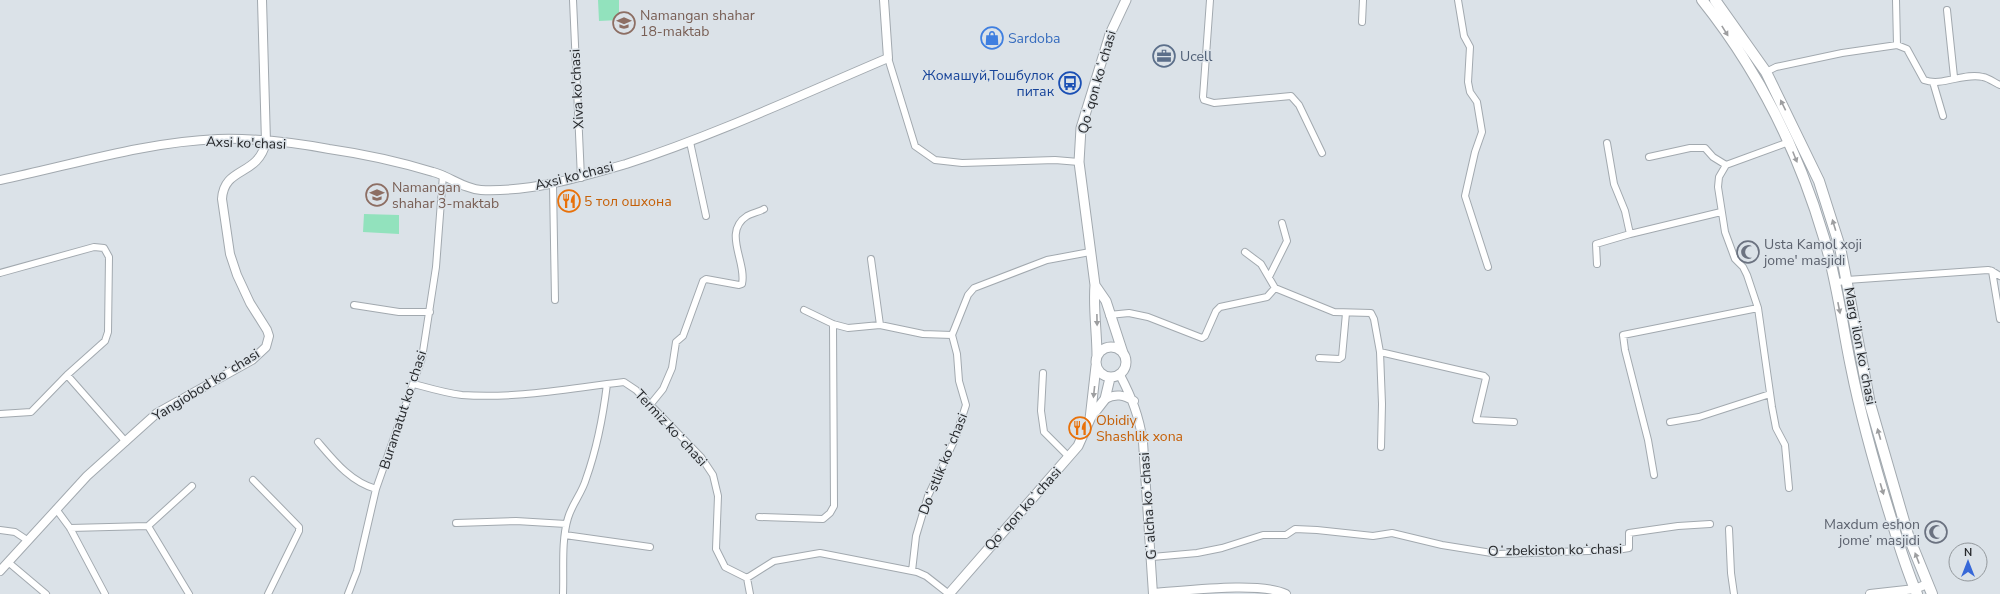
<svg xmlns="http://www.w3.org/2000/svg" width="2000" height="594" font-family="'Nunito Sans',sans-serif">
<rect width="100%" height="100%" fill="#dbe2e8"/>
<!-- green -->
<path fill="#92e2bd" d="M598,0H619V20L599,21Z
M364,214L399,215V234L363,232Z"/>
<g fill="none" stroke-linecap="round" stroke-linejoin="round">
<!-- minor casing -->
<g stroke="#a2a9af" stroke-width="8">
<path id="minor" d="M573,0L581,178
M1210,0L1203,97L1204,100L1214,103L1291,96L1299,105L1322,153
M1458,0L1464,36L1470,47L1468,82L1470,92L1477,102L1482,132L1475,152L1465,196L1488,267
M1896,0L1897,45
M1947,10L1954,77
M1362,22L1363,0
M888,58L915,146L935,160L962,163L1055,160L1079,162
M1766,72L1776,67L1842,53L1897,45L1907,49L1924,80C1942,87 1964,72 1983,77C1989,78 1995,83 2000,85
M1933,82L1943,116
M690,142L706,216
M1789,142L1726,165L1719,177L1718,187L1725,232L1735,259L1743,267L1747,275L1758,308L1772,407L1776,428L1785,445L1789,488
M1607,143L1614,184L1625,211L1630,234L1721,212
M1649,157L1690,148H1705L1713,157L1726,165
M553,184L555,300
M1245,252L1261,264L1275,288
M871,259L880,325
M1597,264L1596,244L1630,234
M1992,271L2000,276
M0,273L94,247L104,248L109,257L108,332L105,341L67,375L31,412L0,414
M1269,277L1287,241L1282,223
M1835,283L1847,280L1988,270L1992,271L2000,319
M354,305L399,312H430
M804,310L833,324L848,328L880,325L923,334L952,335L968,295L974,288L1047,260L1090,252
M1109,315L1129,313L1148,317L1202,338L1205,336L1216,311L1220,307L1267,297L1275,288L1334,312L1371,313L1374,319L1380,352L1484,376L1486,378L1476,420L1514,422
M1380,352L1382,404L1381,447
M1319,358L1339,359L1342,357L1346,313
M1043,373L1041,411L1044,432L1069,457
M67,375L126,442
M414,384C429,388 445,393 462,395C517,399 570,388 624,382L636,390L701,457L713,475L718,496L716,549L725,567L747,578L774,561L820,553L917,572L926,576L949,594
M650,405L663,389L672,368L676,342L683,336L703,281L706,279L739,285L742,284C747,262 722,232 747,216C752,213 759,212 764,209
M1670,422L1699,417L1770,394
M318,442C335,462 351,482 376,489
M1654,475L1648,440L1625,350L1623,335L1758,308
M253,480L299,527V531L268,594
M56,509L70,528L105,594
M759,517L823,519L830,513L834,506L833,324
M456,523L516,521L566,524
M148,526L192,486
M70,528L148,526L189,594
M1729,529L1731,573L1734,594
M0,530L15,532L27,540
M565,535L650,547
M1152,557L1197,553L1222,548L1263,535H1286L1295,529L1317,530L1373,536L1392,533L1442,545L1498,554L1617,550L1629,548V533L1678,526L1710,524
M8,562L46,594
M912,571L916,536L928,496L955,439L966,405L959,381L957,354L952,335
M747,578L750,594
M348,594L357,571L376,489L422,358L436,267L443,175
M563,594C564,570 561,541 568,518C572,504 582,493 586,479C597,448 603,417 607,384"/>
</g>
<!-- tertiary casing -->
<g stroke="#a2a9af" stroke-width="10">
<path id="tertiary" d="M0,180C72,165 145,142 218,139C252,138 296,143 329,149C364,154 400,162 433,172C449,176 464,189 481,190C531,192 578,178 626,164C715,135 801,95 888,58L884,0
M1120,375C1132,398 1139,416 1143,442L1153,594
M1105,399C1116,393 1124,395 1134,401
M0,571L87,476L157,413L252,360L266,347L269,336L267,330L250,303L237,275L230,254L222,199C224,166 258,177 266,142L262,0
M1153,593C1185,591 1259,581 1286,594
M1870,594L1915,589L1927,584"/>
</g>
<!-- secondary casing -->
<g stroke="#a2a9af" stroke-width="11">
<path id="secondary" d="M1095,285L1106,301L1123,353
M1096 362a15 15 0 1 1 30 0a15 15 0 1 1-30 0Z
M1097,356C1097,333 1093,307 1095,285L1079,162L1081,128L1110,34L1126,0
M1091,417L1105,399L1110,378
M949,594L1078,446L1090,419L1096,366"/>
</g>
<!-- primary casing -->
<g stroke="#a2a9af" stroke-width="12">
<path id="primary" d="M1702,0C1758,70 1799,153 1824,238C1837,280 1842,324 1851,367C1861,417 1875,467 1890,515C1898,542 1906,569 1917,594
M1715,0L1766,72L1819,181L1840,247L1870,404L1908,535L1932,594"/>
</g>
<!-- minor -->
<use href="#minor" stroke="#fff" stroke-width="6"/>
<!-- tertiary -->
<use href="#tertiary" stroke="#fff" stroke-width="8"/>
<!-- secondary -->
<use href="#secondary" stroke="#fff" stroke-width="9"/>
<!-- primary -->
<use href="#primary" stroke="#fff" stroke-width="10"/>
</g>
<!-- one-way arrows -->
<defs><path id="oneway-solid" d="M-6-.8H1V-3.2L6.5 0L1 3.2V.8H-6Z"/></defs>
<g fill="#9d9ea0">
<use href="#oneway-solid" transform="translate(1725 31) rotate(58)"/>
<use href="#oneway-solid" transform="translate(1783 105) rotate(-116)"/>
<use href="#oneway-solid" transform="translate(1795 157) rotate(68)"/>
<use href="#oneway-solid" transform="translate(1834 225) rotate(-107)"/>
<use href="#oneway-solid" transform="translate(1839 308) rotate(79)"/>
<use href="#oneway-solid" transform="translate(1097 320) rotate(89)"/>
<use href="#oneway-solid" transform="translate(1094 392) rotate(96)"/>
<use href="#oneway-solid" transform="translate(1879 434) rotate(-106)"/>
<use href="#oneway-solid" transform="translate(1882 489) rotate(73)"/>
<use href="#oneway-solid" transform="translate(1917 558) rotate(-111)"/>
</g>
<!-- icons -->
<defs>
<g id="school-ring" transform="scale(1.15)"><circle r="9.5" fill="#dbe2e8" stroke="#8d6e63" stroke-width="1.5"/><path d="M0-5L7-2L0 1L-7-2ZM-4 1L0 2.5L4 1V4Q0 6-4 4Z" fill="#8d6e63"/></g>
<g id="shop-ring" transform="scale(1.15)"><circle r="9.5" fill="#dbe2e8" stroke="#3f7fe0" stroke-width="1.5"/><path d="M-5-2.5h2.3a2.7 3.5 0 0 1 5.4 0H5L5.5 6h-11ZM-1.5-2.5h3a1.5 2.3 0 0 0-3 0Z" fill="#3f7fe0"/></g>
<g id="office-ring" transform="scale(1.15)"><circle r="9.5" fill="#dbe2e8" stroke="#5c6f8a" stroke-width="1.5"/><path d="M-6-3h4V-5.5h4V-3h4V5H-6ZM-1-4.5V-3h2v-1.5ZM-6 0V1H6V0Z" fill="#5c6f8a"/></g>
<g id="bus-ring" transform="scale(1.15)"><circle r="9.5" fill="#dbe2e8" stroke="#1a4fb4" stroke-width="1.5"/><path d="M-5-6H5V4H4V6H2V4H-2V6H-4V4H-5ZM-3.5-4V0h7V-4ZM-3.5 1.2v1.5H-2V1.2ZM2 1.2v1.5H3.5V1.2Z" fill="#1a4fb4"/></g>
<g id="restaurant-ring" transform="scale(1.15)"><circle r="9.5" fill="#dbe2e8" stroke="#e8710a" stroke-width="1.5"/><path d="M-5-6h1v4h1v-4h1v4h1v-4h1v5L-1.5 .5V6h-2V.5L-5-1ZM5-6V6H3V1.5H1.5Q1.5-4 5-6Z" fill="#e8710a"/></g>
<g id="mosque-ring" transform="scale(1.15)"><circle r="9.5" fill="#dbe2e8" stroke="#6b7280" stroke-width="1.5"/><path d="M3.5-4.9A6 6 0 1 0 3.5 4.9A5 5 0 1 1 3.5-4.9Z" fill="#6b7280"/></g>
</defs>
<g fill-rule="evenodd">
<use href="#school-ring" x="624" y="23"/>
<use href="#shop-ring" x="992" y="38"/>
<use href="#office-ring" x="1164" y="56"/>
<use href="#bus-ring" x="1070" y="83"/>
<use href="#school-ring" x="377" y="195"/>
<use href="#restaurant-ring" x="569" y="201"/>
<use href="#mosque-ring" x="1748" y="252"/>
<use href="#restaurant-ring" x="1080" y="428"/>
<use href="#mosque-ring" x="1936" y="532"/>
</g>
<g text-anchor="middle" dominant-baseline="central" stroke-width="3" stroke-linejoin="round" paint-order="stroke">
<!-- education labels -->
<g font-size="14" fill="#785e54" stroke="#dbe2e8" text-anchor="start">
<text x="640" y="15">Namangan shahar<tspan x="640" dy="16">18-maktab</tspan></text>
<text x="392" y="187">Namangan<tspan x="392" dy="16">shahar 3-maktab</tspan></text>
</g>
<!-- shop labels -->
<g font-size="14" fill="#366cbe" stroke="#dbe2e8" text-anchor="start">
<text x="1008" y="38">Sardoba</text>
</g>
<!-- service labels -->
<g font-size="14" fill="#4e5e75" stroke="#dbe2e8" text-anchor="start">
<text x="1180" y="56">Ucell</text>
</g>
<!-- transit labels -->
<g font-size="14" fill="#164399" stroke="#dbe2e8" text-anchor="end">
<text x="1054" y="75">Жомашуй,Тошбулок<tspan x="1054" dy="16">питак</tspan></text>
</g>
<!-- street labels -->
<g font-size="14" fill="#26282b" stroke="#dbe2e8">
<text transform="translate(1097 82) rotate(-74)">Qoʻqon koʻchasi</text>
<text transform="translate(577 89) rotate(-93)">Xiva ko'chasi</text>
<text transform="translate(246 143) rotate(2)">Axsi ko'chasi</text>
<text transform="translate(574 176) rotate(-14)">Axsi ko'chasi</text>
<text transform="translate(1860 346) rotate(79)">Margʻilon koʻchasi</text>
<text transform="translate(206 385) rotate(-32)">Yangiobod koʻchasi</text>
<text transform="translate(403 410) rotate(-72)">Buramatut koʻchasi</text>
<text transform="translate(671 428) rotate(47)">Termiz koʻchasi</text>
<text transform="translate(943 464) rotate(-68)">Doʻstlik koʻchasi</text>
<text transform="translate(1148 506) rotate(-94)">Gʻalcha koʻchasi</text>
<text transform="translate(1023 509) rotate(-48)">Qoʻqon koʻchasi</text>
<text transform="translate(1555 550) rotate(-1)">Oʻzbekiston koʻchasi</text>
</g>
<!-- food labels -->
<g font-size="14" fill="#c56008" stroke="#dbe2e8" text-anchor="start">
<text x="584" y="201">5 тол ошхона</text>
<text x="1096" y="420">Obidiy<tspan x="1096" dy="16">Shashlik xona</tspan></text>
</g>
<!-- worship labels -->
<g font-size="14" fill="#5b616d" stroke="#dbe2e8" text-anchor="start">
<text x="1764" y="244">Usta Kamol xoji<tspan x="1764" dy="16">jome' masjidi</tspan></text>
<text x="1920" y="524" text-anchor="end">Maxdum eshon<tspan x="1920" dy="16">jome’ masjidi</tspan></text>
</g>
</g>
<!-- north arrow -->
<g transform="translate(1968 562)"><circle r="19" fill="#dbe2e8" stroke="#93989c"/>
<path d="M0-3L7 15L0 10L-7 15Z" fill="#3768d8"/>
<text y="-6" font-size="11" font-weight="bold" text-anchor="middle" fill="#26282b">N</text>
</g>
</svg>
